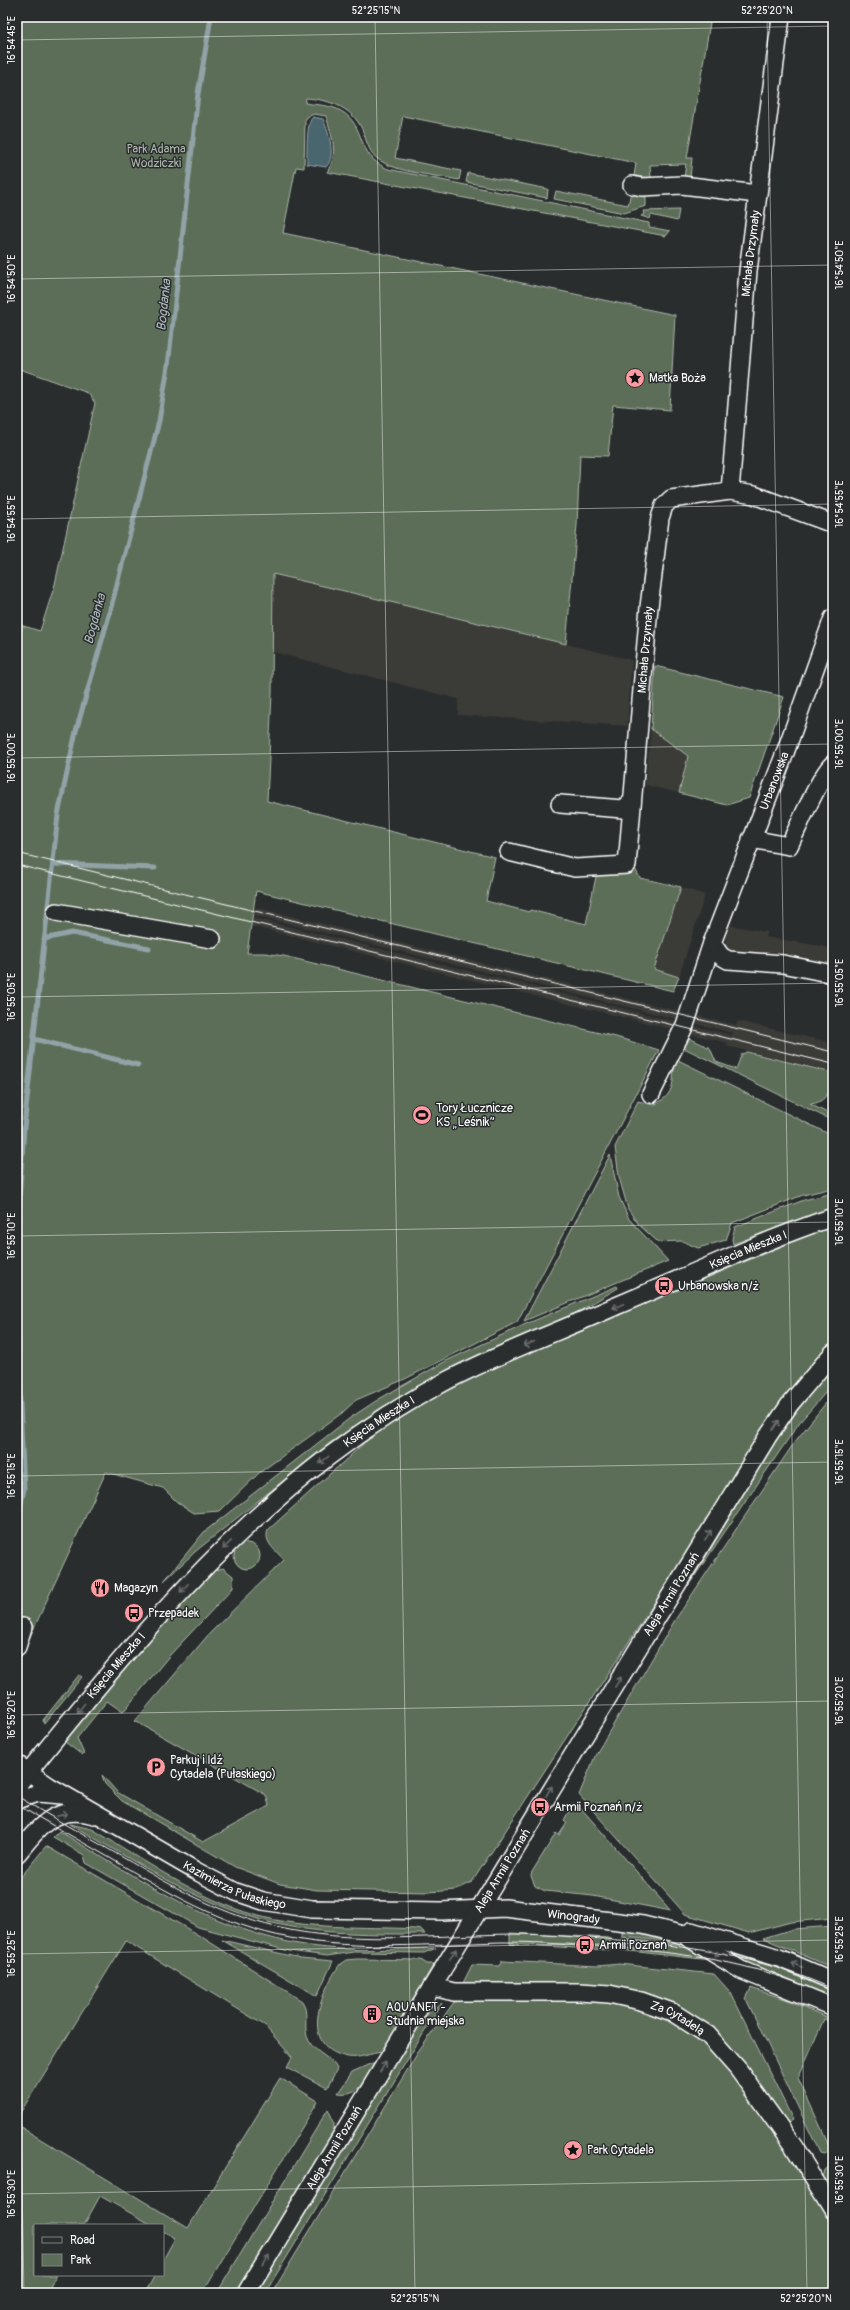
<svg xmlns="http://www.w3.org/2000/svg" width="850" height="2310" font-family="Pangolin,sans-serif">
<rect width="100%" height="100%" fill="#2a2d2e"/>
<filter id="ink" filterUnits="userSpaceOnUse"><feTurbulence type="fractalNoise" baseFrequency=".025" numOctaves="2"/><feDisplacementMap in="SourceGraphic" scale="8" xChannelSelector="R" yChannelSelector="G"/><feConvolveMatrix kernelMatrix="1 2 1 2 8 2 1 2 1" color-interpolation-filters="sRGB"/></filter>
<g filter="url(#ink)">
<!-- built -->
<path fill="#3b3a37" d="M273,573L632,660L627,726L458,715V699L273,652Z
M651,729L688,756L679,793L645,785Z
M17,849L736,1025L738,1021L833,1043V1072L726,1046L728,1043L17,869V860L731,1035L733,1033L17,857Z
M681,887L705,895L679,977L654,969Z
M729,925L768,932L766,937L833,948V973L723,951Z"/>
<!-- green -->
<path fill="#5c6e58" stroke="#aeb6ac" d="M17,17H711L687,158H692L690,178H684L686,164L650,165L651,178L634,176L636,163L403,116L395,158L461,171L459,180C436,175 398,173 379,160C370,154 367,143 364,134C355,108 331,100 306,98L305,103C317,105 331,105 341,111C367,126 355,155 388,169L649,223V227L670,231L666,236L327,172C339,153 332,137 326,116L314,114L307,117L305,121L304,168L296,167L283,233L675,315L670,410L613,405L608,456L580,455L577,525L566,644L273,574L272,693L267,801L495,857L486,901L529,912L530,910L586,924L597,872L634,867L640,878L681,887L654,969L679,977L673,991L256,891L247,953H265L284,956L616,1037L659,1050L517,1322L405,1379L356,1400L342,1413L259,1473L220,1511L194,1513L177,1502L163,1488L106,1472L17,1665V624L40,631L55,584L95,403L88,393L17,368Z
M468,173L548,189L547,198L466,182Z
M556,191L628,205L631,192L646,194V206L624,213L554,199Z
M679,210L677,221L651,215L650,219L641,216L644,214L643,211Z
M655,666L784,697L749,798L727,805L679,793L688,756L651,729Z
M687,1037L710,1048L716,1062L736,1069L742,1054L747,1052L833,1073C833,1088 826,1103 810,1104L833,1116V1121L682,1047Z
M676,1059L833,1136V1188L803,1195L732,1223L726,1240L698,1248L682,1241L658,1242L639,1225L628,1209L619,1177L615,1147L638,1101L654,1105C679,1092 670,1081 676,1059Z
M610,1155L619,1197L629,1219L668,1261L524,1321Z
M833,1193V1208L733,1244L732,1239L735,1227L804,1200Z
M833,1226V1342L798,1383L472,1882L456,1890L429,1892L317,1890L280,1884L235,1867L122,1801L105,1784L102,1775L117,1792L203,1842L269,1806L266,1795L135,1721L209,1634L284,1560C277,1551 263,1543 268,1530L372,1436L430,1400L490,1370L796,1240Z
M617,1286L618,1288L576,1313L439,1375L376,1411L330,1443L196,1551L164,1581L204,1532L350,1418L379,1399L446,1361L526,1324Z
M833,1367V1384L799,1423L688,1586L782,1431L807,1398Z
M833,1394V1918L791,1922L749,1933L685,1914L579,1795L596,1754L675,1620L794,1443Z
M234 1556a13 13 0 1 1 26 0a13 13 0 1 1-26 0Z
M223,1568L233,1576V1588L169,1656L123,1712L107,1701L77,1738L84,1754L82,1755L65,1742L70,1735L170,1615L213,1571Z
M79,1675L82,1677L44,1724L43,1720Z
M573,1804L580,1807L671,1911L593,1896L545,1891L535,1886L531,1876L532,1872L556,1833L559,1835L567,1823L564,1820Z
M70,1824L92,1829C141,1858 200,1900 255,1915C307,1930 361,1926 415,1929L422,1930L425,1934C373,1934 320,1935 268,1922C197,1903 133,1860 70,1824Z
M59,1831C139,1879 217,1933 311,1946C352,1952 395,1949 436,1948L424,1953L355,1952L327,1956L289,1951L198,1927L86,1863L84,1855L53,1837Z
M46,1846L205,1939L302,2001C310,2012 302,2029 309,2041C315,2053 334,2059 337,2069L327,2088L287,2067L292,2057L264,2025L126,1941L17,2118V1882Z
M833,1926V1968L763,1938L793,1929Z
M622,1930L679,1942L622,1937Z
M510,1933L611,1938L609,1950L510,1944Z
M622,1939L688,1945L711,1960L620,1950Z
M222,1940L300,1958L333,1961L317,1996Z
M728,1952L774,1964L833,1987V2000L732,1957Z
M357,1959L421,1960L427,1964H434L382,2052C371,2053 359,2059 348,2057C297,2047 321,1992 340,1964L346,1960Z
M502,1961L598,1966L619,1964L714,1974L731,1993L793,2120L788,2123L751,2073L807,2182L833,2227V2293H272L417,2054L454,2002L463,2001L473,1985H462L472,1965L499,1966Z
M751,1988L788,2000L833,2020V2023L824,2019L798,2078L830,2147V2150L824,2154L820,2153L746,1999Z
M442,2003L265,2293H257L425,2016Z
M370,2064H375C365,2080 360,2096 338,2093L352,2072Z
M280,2078L318,2101L202,2293H145L155,2275H163V2260L175,2238L163,2231V2225H152L100,2196L84,2225H35V2275H56L47,2293H17V2125L188,2228Z
M328,2109L334,2122V2131L236,2293H217Z
M833,2164V2194L823,2177L825,2170Z"/>
<!-- water -->
<path fill="#4a656e" stroke="#92a3a8" d="M313,117L323,119C328,131 337,155 326,167L307,164C307,154 306,122 313,117Z"/>
<g fill="none" stroke-linecap="round" stroke-linejoin="round">
<!-- stream -->
<path stroke="#92a3a8" stroke-width="5" d="M53,864L155,868
M44,939L72,933L149,948
M34,1039L138,1065
M17,1230L24,1127L58,815L76,731L108,619L159,421L168,366L198,94L211,17
M17,1343L24,1489L17,1523"/>
<!-- minor casing -->
<g stroke="#fff" stroke-width="20">
<g id="minor">
<path d="M632,185L642,187L682,185L757,194"/>
<path d="M730,491L754,495L833,524"/>
<path d="M560,804L623,809L632,802"/>
<path d="M751,839L789,846C797,830 821,773 833,764"/>
<path id="s1" d="M509,852L575,868L627,865L649,607L660,518L664,506L671,499L730,491L748,271L781,17"/>
<path d="M56,912L212,939"/>
<path d="M712,943L721,956L728,960L783,964L833,974"/>
<path id="s2" d="M651,1094L685,1025L712,943L785,753L833,618"/>
<path d="M17,1647L23,1627"/>
<path id="s3" d="M17,1764L49,1786L196,1871L236,1892L263,1901L312,1909L441,1911L505,1908L643,1925L684,1935L741,1970L833,2007"/>
<path id="s4" d="M17,1786C112,1668 207,1550 328,1457C366,1428 406,1402 448,1380C502,1352 560,1331 616,1306C688,1276 759,1242 833,1217"/>
<path d="M17,1800L38,1793L62,1795"/>
<path d="M17,1854C39,1827 55,1804 94,1815"/>
<path d="M691,1931L779,1958L833,1981"/>
<path id="s5" d="M433,1987L454,1992H580L609,1994L641,2001L672,2012L708,2035L738,2069L794,2147L833,2210"/>
<path id="s6" d="M246,2293C419,2007 593,1721 768,1436L790,1404L833,1353"/>
</g>
</g>
<!-- minor -->
<use href="#minor" stroke="#2a2d2e" stroke-width="17"/>
<!-- tram -->
<path stroke="#fff" stroke-width="1" d="M17,853L833,1052
M17,865L833,1064
M17,1796C47,1815 79,1832 110,1850C167,1883 224,1918 290,1930C363,1944 439,1935 513,1934C543,1934 573,1937 603,1939C685,1945 757,1955 833,1989
M17,1805C48,1823 79,1840 110,1858C167,1892 224,1926 290,1938C359,1951 431,1944 501,1942C541,1942 581,1945 621,1948C699,1955 761,1964 833,1998"/>
</g>
<!-- one-way arrows -->
<defs><path id="oneway-shaft" d="M-6 0H5M1.5-3L5.5 0L1.5 3" fill="none" stroke-width="1.6" stroke-linecap="round" stroke-linejoin="round"/></defs>
<g stroke="#6a6c6d">
<use href="#oneway-shaft" transform="translate(618 1306) rotate(157)"/>
<use href="#oneway-shaft" transform="translate(529 1344) rotate(156)"/>
<use href="#oneway-shaft" transform="translate(776 1425) rotate(-56)"/>
<use href="#oneway-shaft" transform="translate(324 1460) rotate(142)"/>
<use href="#oneway-shaft" transform="translate(708 1535) rotate(-58)"/>
<use href="#oneway-shaft" transform="translate(227 1545) rotate(136)"/>
<use href="#oneway-shaft" transform="translate(184 1588) rotate(134)"/>
<use href="#oneway-shaft" transform="translate(618 1682) rotate(-58)"/>
<use href="#oneway-shaft" transform="translate(81 1708) rotate(129)"/>
<use href="#oneway-shaft" transform="translate(549 1791) rotate(-58)"/>
<use href="#oneway-shaft" transform="translate(62 1815) rotate(-13)"/>
<use href="#oneway-shaft" transform="translate(714 1953) rotate(33)"/>
<use href="#oneway-shaft" transform="translate(453 1954) rotate(-58)"/>
<use href="#oneway-shaft" transform="translate(797 1965) rotate(-158)"/>
<use href="#oneway-shaft" transform="translate(383 2067) rotate(-58)"/>
<use href="#oneway-shaft" transform="translate(266 2260) rotate(-59)"/>
</g>
</g>
<!-- ticks -->
<path fill="none" stroke="#fff" stroke-width="1" stroke-opacity="0.45" d="M375,17L415,2293M767,17L807,2293M17,40L833,26M17,279L833,265M17,519L833,504M17,758L833,744M17,997L833,983M17,1236L833,1222M17,1476L833,1462M17,1715L833,1701M17,1905L24,2293M17,1954L833,1940M17,2194L833,2179"/>
<!-- icons -->
<defs>
<g id="sight-disc" transform="scale(1)"><circle r="9.5" fill="#ff9aa2" stroke="#2a2d2e"/><path d="M0-6L1.8-2.2L6-1.7L2.9 1.2L3.7 5.4L0 3.3L-3.7 5.4L-2.9 1.2L-6-1.7L-1.8-2.2Z" fill="#111"/></g>
<g id="stadium-disc" transform="scale(1)"><circle r="9.5" fill="#ff9aa2" stroke="#2a2d2e"/><path d="M0-5a6.5 5 0 1 0 0 10a6.5 5 0 1 0 0-10ZM-3.5-1.8h7v3.6h-7Z" fill="#111"/></g>
<g id="bus-disc" transform="scale(1)"><circle r="9.5" fill="#ff9aa2" stroke="#2a2d2e"/><path d="M-5-6H5V4H4V6H2V4H-2V6H-4V4H-5ZM-3.5-4V0h7V-4ZM-3.5 1.2v1.5H-2V1.2ZM2 1.2v1.5H3.5V1.2Z" fill="#111"/></g>
<g id="restaurant-disc" transform="scale(1)"><circle r="9.5" fill="#ff9aa2" stroke="#2a2d2e"/><path d="M-5-6h1v4h1v-4h1v4h1v-4h1v5L-1.5 .5V6h-2V.5L-5-1ZM5-6V6H3V1.5H1.5Q1.5-4 5-6Z" fill="#111"/></g>
<g id="parking-disc" transform="scale(1)"><circle r="9.5" fill="#ff9aa2" stroke="#2a2d2e"/><path d="M-3.5-5.5H1a3.5 3.5 0 0 1 0 7H-1V5.5H-3.5ZM-1-3.4V-.6H.8a1.4 1.4 0 0 0 0-2.8Z" fill="#111"/></g>
<g id="building-disc" transform="scale(1)"><circle r="9.5" fill="#ff9aa2" stroke="#2a2d2e"/><path d="M-4-6H4V6H1V3H-1V6H-4ZM-2.5-4.3h1.7v1.8h-1.7ZM.8-4.3h1.7v1.8H.8ZM-2.5-1h1.7V.8h-1.7ZM.8-1h1.7V.8H.8Z" fill="#111"/></g>
</defs>
<g fill-rule="evenodd">
<use href="#sight-disc" x="635" y="378"/>
<use href="#stadium-disc" x="422" y="1115"/>
<use href="#bus-disc" x="664" y="1286"/>
<use href="#restaurant-disc" x="100" y="1588"/>
<use href="#bus-disc" x="134" y="1613"/>
<use href="#parking-disc" x="156" y="1767"/>
<use href="#bus-disc" x="540" y="1807"/>
<use href="#bus-disc" x="585" y="1945"/>
<use href="#building-disc" x="372" y="2014"/>
<use href="#sight-disc" x="573" y="2150"/>
</g>
<g text-anchor="middle" dominant-baseline="central" stroke-width="3" stroke-linejoin="round" paint-order="stroke">
<!-- park labels -->
<g font-size="12" fill="#aeb6ac" stroke="#2a2d2e">
<text x="156" y="149">Park Adama<tspan x="156" dy="14">Wodziczki</tspan></text>
</g>
<!-- street labels -->
<g font-size="12" fill="#fff" stroke="#2a2d2e">
<text stroke="none"><textPath href="#s1" startOffset="789">Michała Drzymały</textPath></text>
<text stroke="none"><textPath href="#s1" startOffset="336">Michała Drzymały</textPath></text>
<text stroke="none"><textPath href="#s2" startOffset="337">Urbanowska</textPath></text>
<text stroke="none"><textPath href="#s4" startOffset="924">Księcia Mieszka I</textPath></text>
<text stroke="none"><textPath href="#s4" startOffset="516">Księcia Mieszka I</textPath></text>
<text stroke="none"><textPath href="#s6" startOffset="818">Aleja Armii Poznań</textPath></text>
<text stroke="none"><textPath href="#s4" startOffset="156">Księcia Mieszka I</textPath></text>
<text stroke="none"><textPath href="#s6" startOffset="494">Aleja Armii Poznań</textPath></text>
<text stroke="none"><textPath href="#s3" startOffset="250">Kazimierza Pułaskiego</textPath></text>
<text stroke="none"><textPath href="#s3" startOffset="594">Winogrady</textPath></text>
<text stroke="none"><textPath href="#s5" startOffset="250">Za Cytadelą</textPath></text>
<text stroke="none"><textPath href="#s6" startOffset="170">Aleja Armii Poznań</textPath></text>
</g>
<!-- poi labels -->
<g font-size="12" fill="#fff" stroke="#2a2d2e" text-anchor="start">
<text x="649" y="378">Matka Boża</text>
<text x="436" y="1108">Tory Łucznicze<tspan x="436" dy="14">KS „Leśnik”</tspan></text>
<text x="678" y="1286">Urbanowska n/ż</text>
<text x="114" y="1588">Magazyn</text>
<text x="148" y="1613">Przepadek</text>
<text x="170" y="1760">Parkuj i Idź<tspan x="170" dy="14">Cytadela (Pułaskiego)</tspan></text>
<text x="554" y="1807">Armii Poznań n/ż</text>
<text x="599" y="1945">Armii Poznań</text>
<text x="386" y="2007">AQUANET -<tspan x="386" dy="14">Studnia miejska</tspan></text>
<text x="587" y="2150">Park Cytadela</text>
</g>
<!-- water labels -->
<g font-size="13" font-style="italic" fill="#aebabe" stroke="#2a2d2e">
<text transform="translate(164 305) rotate(-84)">Bogdanka</text>
<text transform="translate(95 619) rotate(-75)">Bogdanka</text>
</g>
</g>
<!-- margin -->
<rect width="850" height="2310" fill="none" stroke="#2a2d2e" stroke-width="44"/>
<!-- legend -->
<rect x="34" y="2224" width="130" height="52" fill="#2a2d2e" stroke="#7f8182"/>
<rect x="42" y="2237" width="20" height="6" fill="#2a2d2e" stroke="#7f8182"/>
<text x="70" y="2244" font-size="12" fill="#ffffff">Road</text>
<rect x="42" y="2254" width="20" height="12" fill="#5c6e58" stroke="#7f8182"/>
<text x="70" y="2264" font-size="12" fill="#ffffff">Park</text>
<rect x="22" y="22" width="806" height="2266" fill="none" stroke="#fff" stroke-width="1.5"/>
<g font-size="10" text-anchor="middle" fill="#fff">
<text x="376" y="14">52°25'15"N</text>
<text x="767" y="14">52°25'20"N</text>
<text transform="translate(11 40) rotate(-90)" y="4">16°54'45"E</text>
<text transform="translate(839 265) rotate(-90)" y="4">16°54'50"E</text>
<text transform="translate(11 279) rotate(-90)" y="4">16°54'50"E</text>
<text transform="translate(839 504) rotate(-90)" y="4">16°54'55"E</text>
<text transform="translate(11 519) rotate(-90)" y="4">16°54'55"E</text>
<text transform="translate(839 744) rotate(-90)" y="4">16°55'00"E</text>
<text transform="translate(11 758) rotate(-90)" y="4">16°55'00"E</text>
<text transform="translate(839 983) rotate(-90)" y="4">16°55'05"E</text>
<text transform="translate(11 997) rotate(-90)" y="4">16°55'05"E</text>
<text transform="translate(839 1222) rotate(-90)" y="4">16°55'10"E</text>
<text transform="translate(11 1236) rotate(-90)" y="4">16°55'10"E</text>
<text transform="translate(839 1462) rotate(-90)" y="4">16°55'15"E</text>
<text transform="translate(11 1476) rotate(-90)" y="4">16°55'15"E</text>
<text transform="translate(839 1701) rotate(-90)" y="4">16°55'20"E</text>
<text transform="translate(11 1715) rotate(-90)" y="4">16°55'20"E</text>
<text transform="translate(839 1940) rotate(-90)" y="4">16°55'25"E</text>
<text transform="translate(11 1954) rotate(-90)" y="4">16°55'25"E</text>
<text transform="translate(839 2180) rotate(-90)" y="4">16°55'30"E</text>
<text transform="translate(11 2194) rotate(-90)" y="4">16°55'30"E</text>
<text x="415" y="2302">52°25'15"N</text>
<text x="806" y="2302">52°25'20"N</text>
</g>
</svg>
